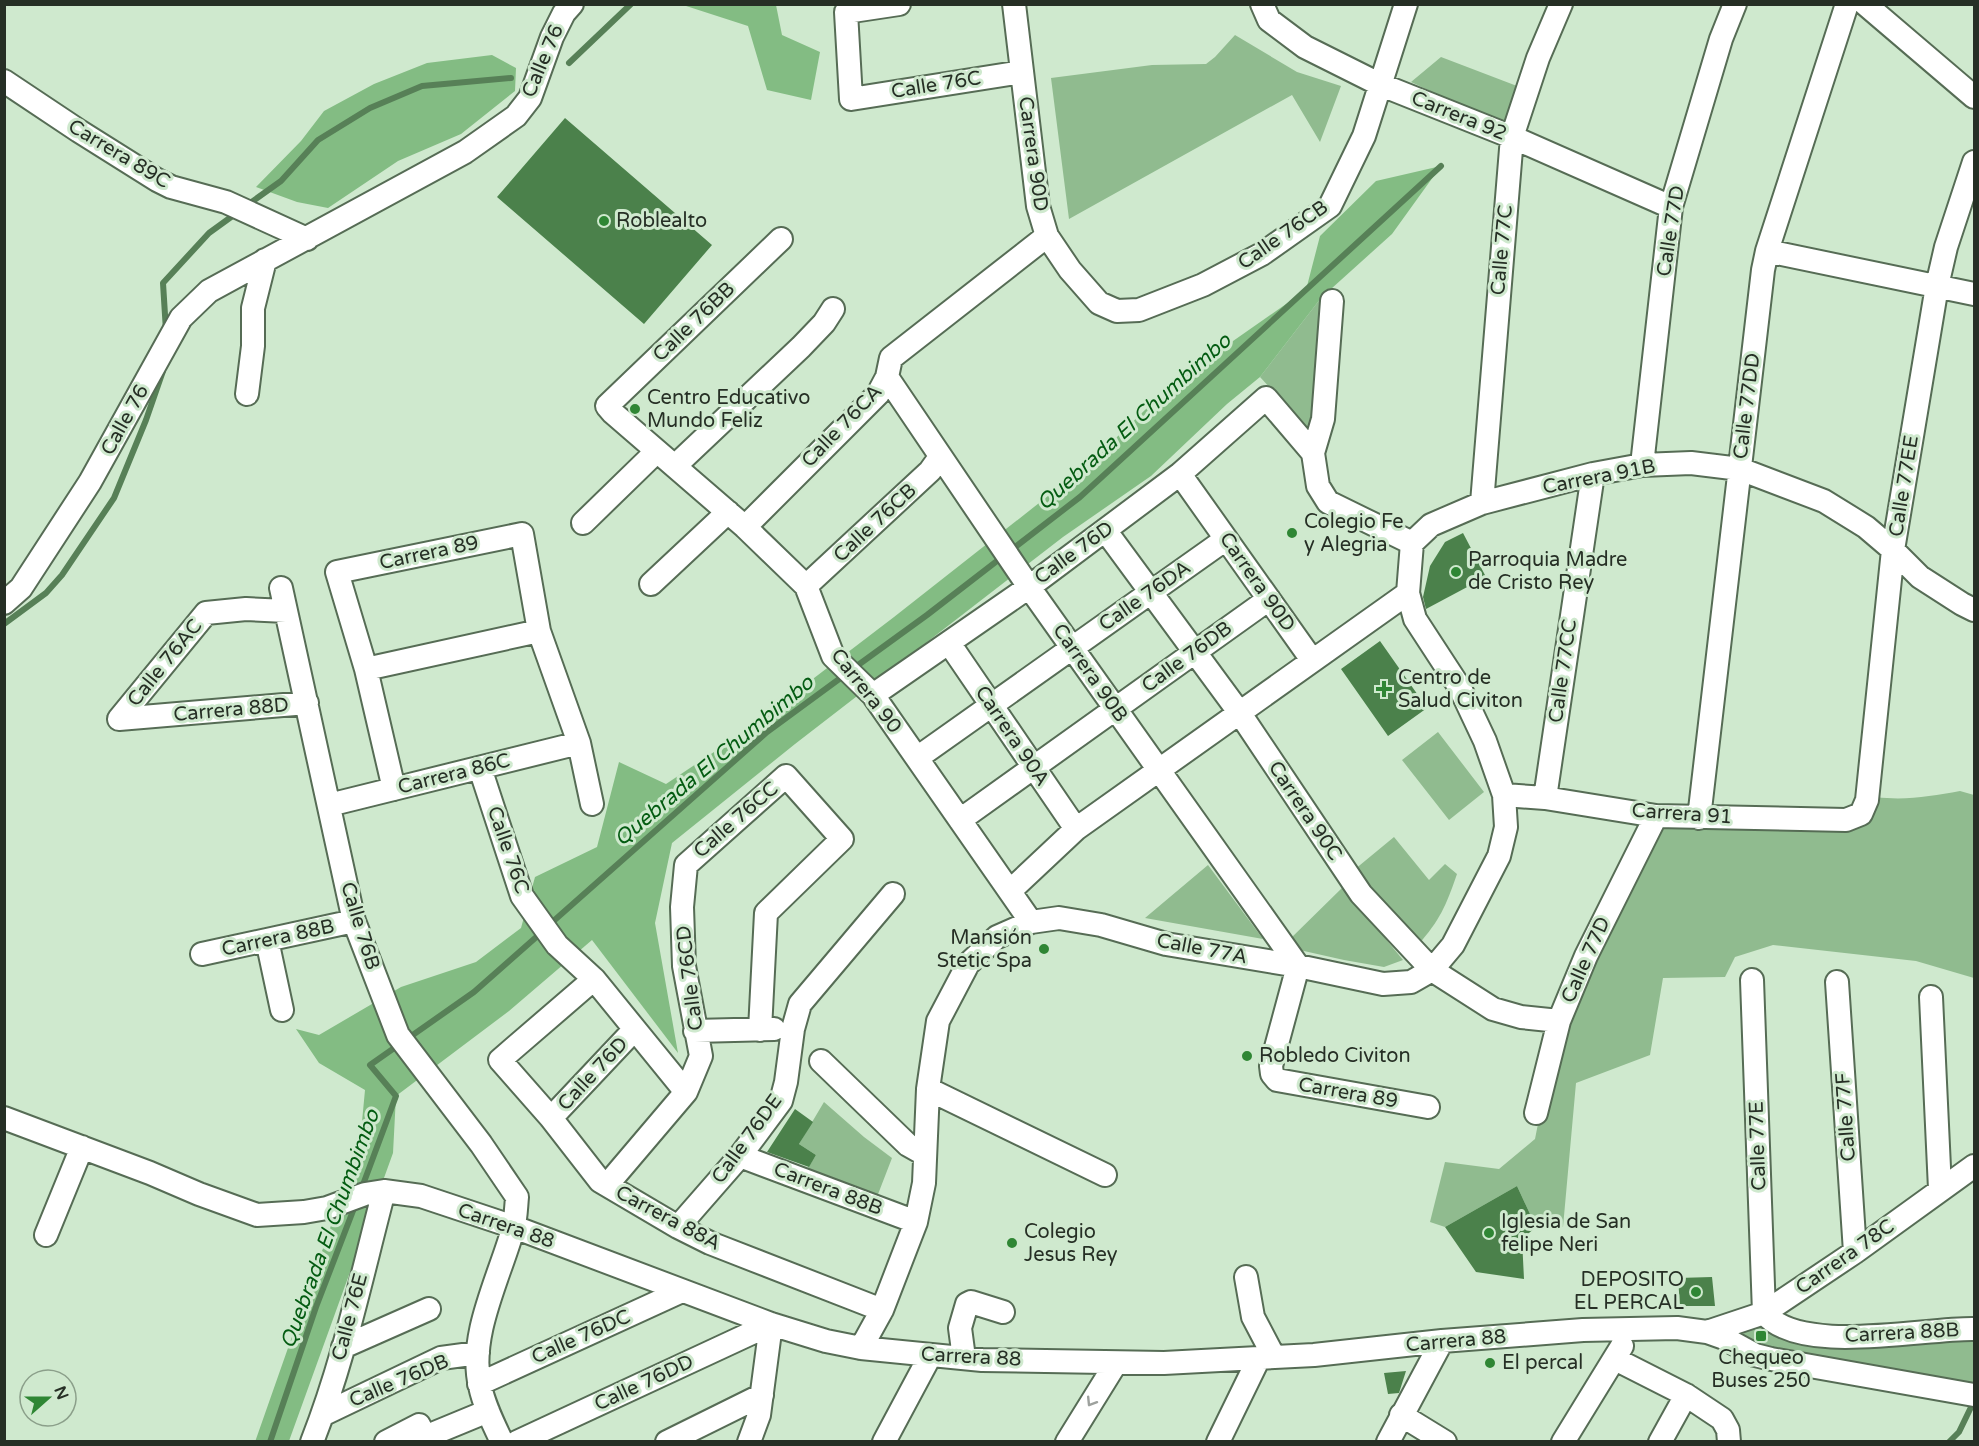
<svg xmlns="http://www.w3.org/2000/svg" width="1979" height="1446" font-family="'Varela Round',sans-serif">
<rect width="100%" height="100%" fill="#cfe9ce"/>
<!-- green -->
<path fill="#90bb8f" d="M1235,35L1297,72L1341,86L1320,142L1292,95L1069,219L1051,78L1152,65L1206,64L1215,57Z
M1441,57L1517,86L1507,127L1411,82Z
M1321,298L1311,432L1260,377Z
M1438,732L1484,792L1449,820L1402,760Z
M1960,791L1974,795V978L1916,961L1773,945L1735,957L1725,977L1663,978L1650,1055L1576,1083L1563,1227H1536L1517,1186L1445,1227L1430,1222L1445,1162L1499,1169L1535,1139L1549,1068L1567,1022L1596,963L1611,920L1662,826L1862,827L1876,797C1905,801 1932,796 1960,791Z
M1394,837L1429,880L1445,864L1457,874C1446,906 1440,920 1418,945L1354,870Z
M1208,865L1263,939L1145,918Z
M1343,887L1403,960L1384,967L1344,960L1295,949L1288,941Z
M824,1102L864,1137L892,1158L875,1202L803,1176L816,1155L799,1144Z
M1764,1313L1783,1326L1974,1329V1395L1724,1338Z"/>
<!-- forest -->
<path fill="#83bc83" d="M683,5H776L782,35L820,52L811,100L767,90L748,26Z
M492,55L516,68L515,91L461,134L398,161L328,208L297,202L256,187L301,141L324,111L374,84L427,63Z
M1441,166L1392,234L1321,298L1260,377L1227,404L1151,476L1063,537L795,744L672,843L655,923L678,1053L592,940L509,1011L396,1096L393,1153L289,1441L255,1442L360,1143L365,1090L319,1063L296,1029L319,1035L401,987L476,962L521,928L535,877L597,847L619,762L666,784L738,736L894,617L1090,463L1173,383L1306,290L1320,236L1376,181Z"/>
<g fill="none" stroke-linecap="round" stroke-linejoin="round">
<!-- stream -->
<path stroke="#578057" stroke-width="6" d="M569,63L631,4
M246,206L281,181L318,140L370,108L422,86L511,78
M166,331L163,283L209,233L238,212
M4,624L46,593L62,575L114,498L146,420L163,371
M854,668L927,615L1080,497L1441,166
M549,925L767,732L846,674
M361,1190L396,1096L370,1065L474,992L542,932
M270,1442L316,1307L356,1203
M1949,1442L1959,1432L1974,1401"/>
</g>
<!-- building -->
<path fill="#4b814b" d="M565,118L712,245L644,324L497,197Z
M1463,533L1486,577L1426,609L1423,597L1430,566L1445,542Z
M1380,641L1427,708L1388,736L1341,669Z
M795,1109L813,1122L799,1144L816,1155L809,1167L767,1152Z
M1517,1186L1536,1227L1522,1239L1524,1279L1476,1272L1445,1227Z
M1712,1277L1715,1306H1680L1678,1278Z
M1406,1371L1399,1393L1388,1394L1384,1373Z"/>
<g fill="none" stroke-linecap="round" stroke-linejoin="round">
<!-- minor casing -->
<g stroke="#566c55" stroke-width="26">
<path id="minor" d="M899,4L846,12L851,99L1022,72
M1014,4L1038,206L1047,236L1070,270L1099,303L1117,311L1139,310L1203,285L1262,254L1330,206L1364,136L1406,4
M1262,4L1269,20L1305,47L1379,84L1512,137L1671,207
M1865,4L1974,97
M4,81L79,131L157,180L171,187L226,202L307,239
M781,239L607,406L613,413L745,527L806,586L833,656L873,695L1031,922
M1767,251L1974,294
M887,377L1029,587L1298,966L1271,1066L1272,1074L1277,1080L1428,1107
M247,394L253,346V308L265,260
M1313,453L1323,419L1332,301
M1642,465L1671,207L1721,39L1735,4
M675,466L801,347L824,323L833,309
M1180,474L1312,660
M1482,503L1512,137L1538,58L1561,4
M583,523L657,451
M745,527L878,394L887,377L891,358L1047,236
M1105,530L1239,712L1361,894L1432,970L1493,1009L1521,1017L1559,1021
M1412,543L1431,525L1482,503L1593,474L1642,465L1691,463L1740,469L1824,501L1866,527L1893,550L1920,577L1962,604L1974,610
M651,584L728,512
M806,586L930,471L940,457
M281,588L354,921L398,1035L481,1144L517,1197C516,1207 516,1219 513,1229C500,1276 468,1336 480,1386C484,1405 493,1423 502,1442
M4,603L21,588L90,482L181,318L209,291L465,152L516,116L530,98L552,37L564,13L572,4
M949,643L1076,829
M366,669L539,631
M873,695L1029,587L1180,474L1266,398L1313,453L1318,486L1328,502L1412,543
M119,719L206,613L246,609L286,611
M119,719L307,703
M917,758L1226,539
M480,768L522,896L557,945L594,979L686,1092
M394,789L366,669L337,572L522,534L539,631L579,743L592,804
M1504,795L1545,798L1656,816L1846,820L1861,814L1867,800L1893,550L1937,286L1946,247L1974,162
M1545,798L1593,474
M329,805L579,743
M1699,818L1763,270L1767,251L1847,4
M960,820L1269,599
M1010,891L1076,829L1408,593
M267,940L282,1010
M202,954L354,921
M594,979L500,1060L551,1118L600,1181L678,1227L710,1243L882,1310
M1752,980L1764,1313C1801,1356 1922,1328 1974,1329
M1837,982L1855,1252
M1931,997L1940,1189
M695,1031L774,1029
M821,1061L908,1145L924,1154
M928,1089L1105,1175
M1536,1113L1559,1021L1586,956L1656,816
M4,1118L150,1173L199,1194L257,1215L304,1212L327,1208L365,1194L384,1191L421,1196L514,1227L771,1324L826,1341L861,1348L982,1360L1164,1363L1314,1355L1442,1341L1583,1330L1677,1328L1707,1332L1724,1338L1755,1355L1771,1359L1974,1395
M551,1118L634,1030
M740,1156L916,1222
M607,1185L686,1092L701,1056L684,966L682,907L686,865L786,776L842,839L766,913L760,1030
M678,1227L740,1156L781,1101L786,1082L793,1029L800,1004L893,894
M46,1235L82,1147
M1246,1277L1253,1317L1274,1357
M1707,1332L1764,1313L1855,1252L1974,1166
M343,1347L429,1309
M861,1348L882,1310L916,1222L924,1183L928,1089L938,1021L968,964L997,937L1031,922L1059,918L1101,925L1166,944L1298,966L1383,984L1411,982L1432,970L1453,945L1499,856L1506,827L1504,795L1485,741L1460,688L1415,619L1408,593L1412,543
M964,1358L960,1328L967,1304L971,1302L1003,1312
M1615,1359L1686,1395L1722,1419L1728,1430L1729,1442
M479,1384L682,1291
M322,1415L441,1358L478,1353
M1401,1415L1445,1442
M312,1442C344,1361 362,1274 384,1191
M386,1442L419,1425L425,1437L488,1411
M517,1442L771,1324L759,1415L749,1442
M667,1442L762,1395
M884,1442L930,1356
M1067,1442L1116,1363
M1218,1442L1259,1358
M1388,1442L1442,1341
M1563,1442L1622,1346
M1660,1442L1686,1395"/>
</g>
<!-- minor -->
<use href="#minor" stroke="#fff" stroke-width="22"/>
</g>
<!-- one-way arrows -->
<defs><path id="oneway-chevron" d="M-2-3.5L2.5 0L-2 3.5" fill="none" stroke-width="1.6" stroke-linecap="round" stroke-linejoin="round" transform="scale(1.5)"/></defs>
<use stroke="#9da19d" href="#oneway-chevron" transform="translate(1091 1402) rotate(122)"/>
<!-- markers -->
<g fill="#2f8634" stroke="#cfe9ce" stroke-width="2">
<circle cx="604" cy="221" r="6"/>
<circle cx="635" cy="409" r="6"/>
<circle cx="1292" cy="533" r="6"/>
<circle cx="1456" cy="572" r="6"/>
<path d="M1381 680h6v6h6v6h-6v6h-6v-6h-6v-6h6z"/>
<circle cx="1044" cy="949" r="6"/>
<circle cx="1247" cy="1056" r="6"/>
<circle cx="1489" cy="1233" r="6"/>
<circle cx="1012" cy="1243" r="6"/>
<circle cx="1696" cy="1292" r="6"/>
<rect x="1755" y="1330" width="12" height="12" rx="3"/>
<circle cx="1490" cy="1363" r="6"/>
</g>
<g text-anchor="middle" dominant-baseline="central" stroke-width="6" stroke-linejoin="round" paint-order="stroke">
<!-- street labels -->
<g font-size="20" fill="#262f25" stroke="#cfe9ce">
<text transform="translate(543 61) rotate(-67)">Calle 76</text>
<text transform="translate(936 85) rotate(-9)">Calle 76C</text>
<text transform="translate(1459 116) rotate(22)">Carrera 92</text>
<text transform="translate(119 154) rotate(31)">Carrera 89C</text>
<text transform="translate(1033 154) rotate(82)">Carrera 90D</text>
<text transform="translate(1671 231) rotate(-81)">Calle 77D</text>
<text transform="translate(1283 235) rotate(-35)">Calle 76CB</text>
<text transform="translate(1502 250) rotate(-85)">Calle 77C</text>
<text transform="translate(694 322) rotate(-44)">Calle 76BB</text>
<text transform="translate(1747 406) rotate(-83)">Calle 77DD</text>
<text transform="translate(125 420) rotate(-61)">Calle 76</text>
<text transform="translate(842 426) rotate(-46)">Calle 76CA</text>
<text transform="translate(1599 477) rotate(-11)">Carrera 91B</text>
<text transform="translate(1904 486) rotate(-81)">Calle 77EE</text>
<text transform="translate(875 523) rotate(-43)">Calle 76CB</text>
<text transform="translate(429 553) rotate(-12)">Carrera 89</text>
<text transform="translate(1074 553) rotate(-36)">Calle 76D</text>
<text transform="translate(1257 582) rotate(55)">Carrera 90D</text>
<text transform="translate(1145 596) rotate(-35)">Calle 76DA</text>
<text transform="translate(1187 657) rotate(-36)">Calle 76DB</text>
<text transform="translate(165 663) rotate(-51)">Calle 76AC</text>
<text transform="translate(1563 671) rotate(-82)">Calle 77CC</text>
<text transform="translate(1090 673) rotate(55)">Carrera 90B</text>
<text transform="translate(866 691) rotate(52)">Carrera 90</text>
<text transform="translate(231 710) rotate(-5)">Carrera 88D</text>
<text transform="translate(1012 736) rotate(56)">Carrera 90A</text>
<text transform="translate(454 774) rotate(-14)">Carrera 86C</text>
<text transform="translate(1305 811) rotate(56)">Carrera 90C</text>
<text transform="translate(1682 814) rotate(4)">Carrera 91</text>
<text transform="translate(736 820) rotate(-41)">Calle 76CC</text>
<text transform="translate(508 850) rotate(71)">Calle 76C</text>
<text transform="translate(360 926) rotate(73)">Calle 76B</text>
<text transform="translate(278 938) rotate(-12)">Carrera 88B</text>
<text transform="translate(1202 949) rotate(11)">Calle 77A</text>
<text transform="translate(1586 960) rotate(-66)">Calle 77D</text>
<text transform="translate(690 978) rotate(-97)">Calle 76CD</text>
<text transform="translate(593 1074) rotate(-47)">Calle 76D</text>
<text transform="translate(1348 1093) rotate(10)">Carrera 89</text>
<text transform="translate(1846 1117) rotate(-94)">Calle 77F</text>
<text transform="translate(747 1139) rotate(-54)">Calle 76DE</text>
<text transform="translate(1758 1146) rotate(-92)">Calle 77E</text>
<text transform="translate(828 1189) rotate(21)">Carrera 88B</text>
<text transform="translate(668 1218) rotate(28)">Carrera 88A</text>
<text transform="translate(506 1226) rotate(19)">Carrera 88</text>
<text transform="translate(1845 1257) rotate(-35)">Carrera 78C</text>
<text transform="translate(350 1317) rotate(-75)">Calle 76E</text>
<text transform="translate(1902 1333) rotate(-3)">Carrera 88B</text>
<text transform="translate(581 1337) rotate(-24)">Calle 76DC</text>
<text transform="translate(1456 1341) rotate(-5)">Carrera 88</text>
<text transform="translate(971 1357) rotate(3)">Carrera 88</text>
<text transform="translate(399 1381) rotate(-23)">Calle 76DB</text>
<text transform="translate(644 1383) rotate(-25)">Calle 76DD</text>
</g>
<!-- poi labels -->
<g font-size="20" fill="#262f25" stroke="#cfe9ce" text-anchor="start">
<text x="616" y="221">Roblealto</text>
<text x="647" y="398">Centro Educativo<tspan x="647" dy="23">Mundo Feliz</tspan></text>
<text x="1304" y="522">Colegio Fe<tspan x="1304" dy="23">y Alegria</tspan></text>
<text x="1468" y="560">Parroquia Madre<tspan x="1468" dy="23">de Cristo Rey</tspan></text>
<text x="1398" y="678">Centro de<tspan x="1398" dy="23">Salud Civiton</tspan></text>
<text x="1032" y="938" text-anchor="end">Mansión<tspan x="1032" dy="23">Stetic Spa</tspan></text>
<text x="1259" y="1056">Robledo Civiton</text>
<text x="1501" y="1222">Iglesia de San<tspan x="1501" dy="23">felipe Neri</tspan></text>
<text x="1024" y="1232">Colegio<tspan x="1024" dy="23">Jesus Rey</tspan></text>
<text x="1684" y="1280" text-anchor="end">DEPOSITO<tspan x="1684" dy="23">EL PERCAL</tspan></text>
<text x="1761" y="1358" text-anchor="middle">Chequeo<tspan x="1761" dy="23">Buses 250</tspan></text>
<text x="1502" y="1363">El percal</text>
</g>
<!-- water labels -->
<g font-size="21" font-style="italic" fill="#045c12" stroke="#cfe9ce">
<text transform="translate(1134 422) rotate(-42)">Quebrada El Chumbimbo</text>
<text transform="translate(714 761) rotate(-40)">Quebrada El Chumbimbo</text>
<text transform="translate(330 1229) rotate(-70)">Quebrada El Chumbimbo</text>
</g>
</g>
<!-- border -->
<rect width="1979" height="1446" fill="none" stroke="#262f25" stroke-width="12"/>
<!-- north arrow -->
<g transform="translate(48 1398) rotate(69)"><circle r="28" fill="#cfe9ce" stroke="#8b9f8a" stroke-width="1.5"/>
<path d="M0-4.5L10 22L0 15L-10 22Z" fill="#2f8634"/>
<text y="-9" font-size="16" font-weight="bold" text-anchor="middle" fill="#262f25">N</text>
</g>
</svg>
